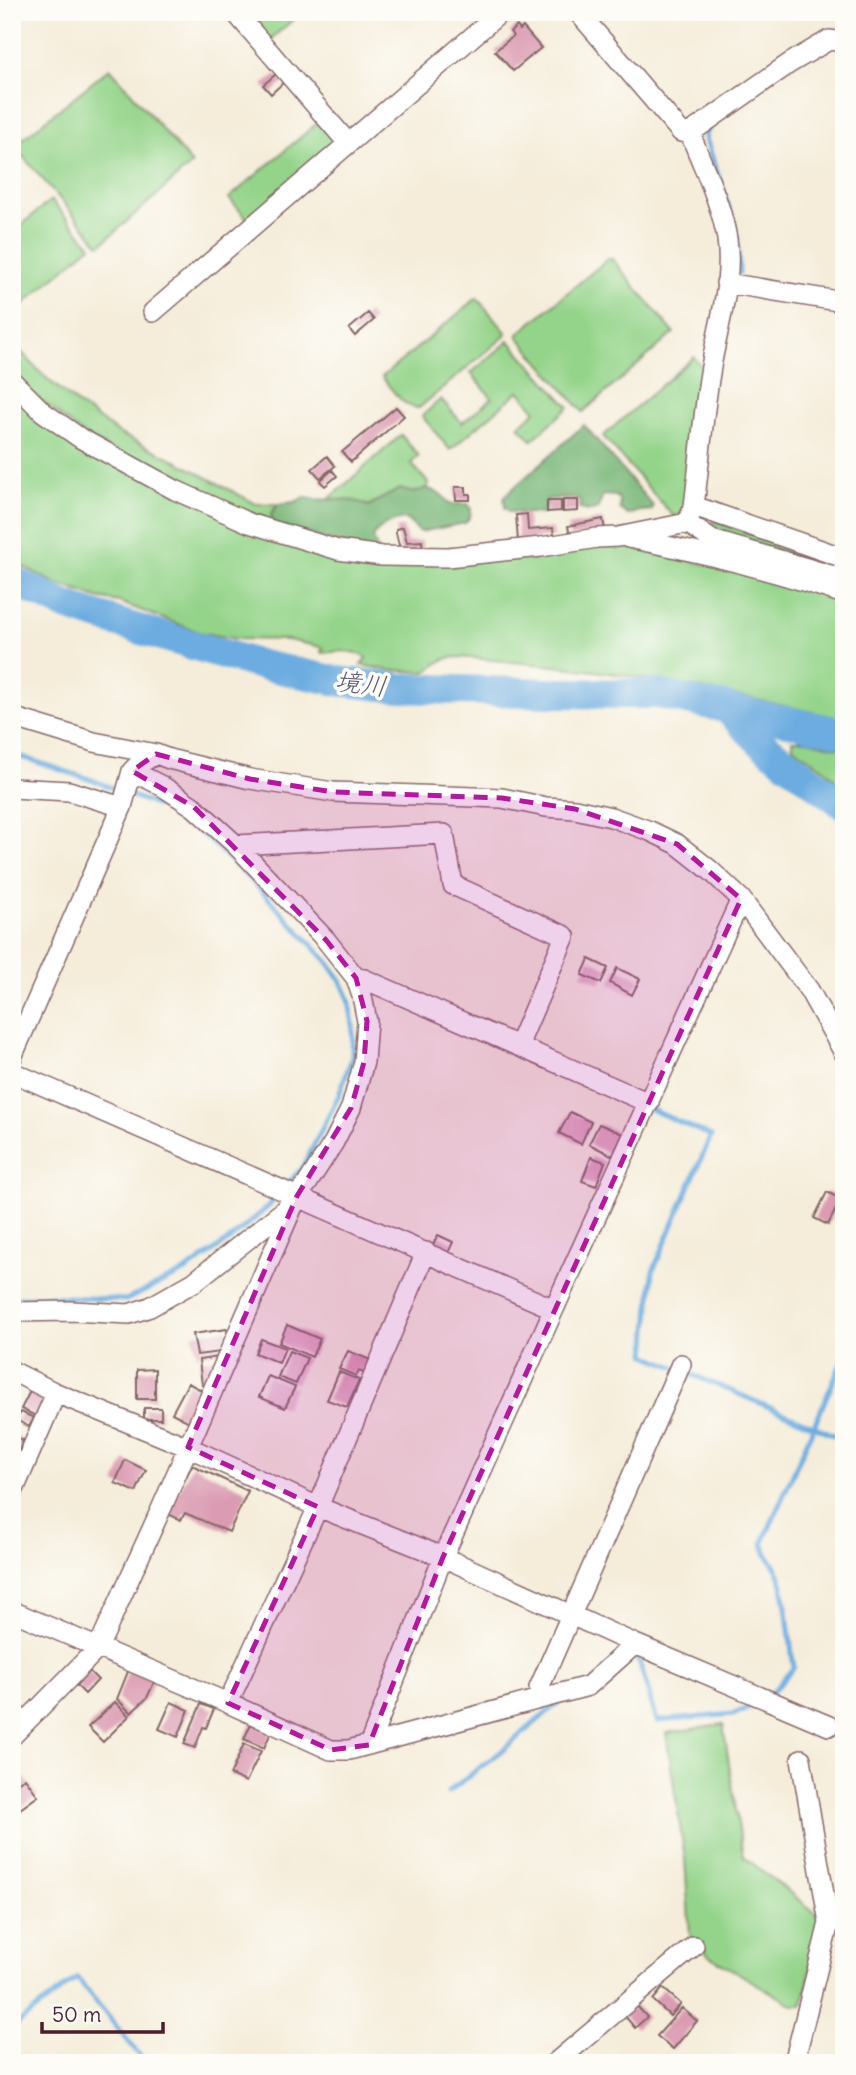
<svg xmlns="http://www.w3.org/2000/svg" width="856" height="2075" font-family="Delius,'Klee One',sans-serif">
<rect width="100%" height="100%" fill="#fdfcf7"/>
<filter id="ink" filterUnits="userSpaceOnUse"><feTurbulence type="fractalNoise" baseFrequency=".0143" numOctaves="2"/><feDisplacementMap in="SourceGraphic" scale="14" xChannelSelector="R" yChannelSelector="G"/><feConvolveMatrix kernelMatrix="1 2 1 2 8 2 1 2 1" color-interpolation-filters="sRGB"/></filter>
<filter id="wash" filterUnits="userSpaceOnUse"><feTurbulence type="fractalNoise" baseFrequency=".00686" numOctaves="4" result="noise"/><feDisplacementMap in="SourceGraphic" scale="28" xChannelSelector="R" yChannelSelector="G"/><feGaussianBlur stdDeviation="1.57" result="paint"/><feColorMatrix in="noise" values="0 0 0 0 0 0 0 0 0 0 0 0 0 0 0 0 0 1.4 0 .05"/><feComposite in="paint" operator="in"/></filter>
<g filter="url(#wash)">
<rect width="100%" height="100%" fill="#f5edda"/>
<!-- green -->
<path fill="#94d48a" stroke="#6f7a5a" stroke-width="2" d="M240,12H302L266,43Z
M110,68L192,164L100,245L14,146Z
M321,120L340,141L249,221L229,198Z
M51,200L91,246L12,314V233Z
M608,259H612L674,333L583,412L518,337V334Z
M477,298L506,332L505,336L419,408C403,408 391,388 382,377Z
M509,341L569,407L532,440L519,426L536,411L519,391L450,450L422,416L441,399L462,423L492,398L471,373Z
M12,342L44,376L80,406L120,434L169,457L256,504H279L271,513L273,524L234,513L82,434L12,376Z
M694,357L704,370L687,509L682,515L673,516L603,436Z
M12,391L93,452L369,561L615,542L844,598V719C735,694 624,671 513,662C498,661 461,655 449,658C439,660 434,667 426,672L388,670L361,665L367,658C354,649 338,651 323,653L321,652L323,648L321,647L288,640L237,639L199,632L119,602L98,598L55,583L12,561Z
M401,435L419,456L411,463L429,484L427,488L413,493L400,489L368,506C355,499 343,502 330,498Z
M713,521L844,565V574L711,530L709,525Z
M792,740H806L844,749V787L824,769L793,747Z
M723,1724L743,1856L821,1917L803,2005H793L709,1956L690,1936L685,1859L666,1733Z"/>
<!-- forest -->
<path fill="#77b676" stroke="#606a50" stroke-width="2" d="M584,425L653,506L652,510L640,511L628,515L620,509V500L616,496L603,495L598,508L589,511L580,509V501L577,498L547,499L543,514L511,512L505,508L504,498L507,494Z
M427,488L442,495L449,504H468L471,509L470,517L465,523L420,532L406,519C393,520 383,524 374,535V542L378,549L374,553L273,524L271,513L279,504L295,502L305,497C325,503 349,495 368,506L400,489L413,493Z"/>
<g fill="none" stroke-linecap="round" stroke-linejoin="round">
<!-- stream -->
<path stroke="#6cace0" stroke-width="5" d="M709,129L705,136L732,217L737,238L739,273
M12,754L95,781L175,813L211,842L254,883L327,961L340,979L349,999L353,1025L352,1057L339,1095L303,1167L285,1187
M833,1082L844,1108
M650,1109L711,1136L653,1271L646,1355L675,1367
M12,1299L47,1296L126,1300L186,1271L229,1240L269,1206L279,1194
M684,1371L844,1439
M633,1654L640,1664L657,1721L734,1714L761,1702
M769,1696L794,1667C789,1637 788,1607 780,1577C776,1564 764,1556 763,1542L844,1357
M448,1792L503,1750L559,1702
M12,2028L77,1978L146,2063"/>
<!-- river -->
<path stroke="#6cace0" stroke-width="30" d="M12,580L66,606L138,629L257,664L337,681L400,688L548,693L659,694L844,733
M724,706L760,742L844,805"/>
</g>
<g id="blocks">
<!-- building -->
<path fill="#db9bb2" d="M517,26L520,30L523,27L541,48L513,71L495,51L513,36L510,32Z
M276,74L283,83L271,94L263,85Z
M368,313L374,320L355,336L349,329Z
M396,407L404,416L351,462L342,452Z
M327,456L335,466L320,478L312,469Z
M332,470L337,476L325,486L320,481Z
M455,487H466V494H470V500H456Z
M563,500H578V511L563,512Z
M547,501H561V511L547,512Z
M527,514L528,530L553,528L554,537L518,541L516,515Z
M603,519L605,530L570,537L568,526Z
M403,527L407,542L422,541L423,552L401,553L396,533V529Z
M589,959L608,968L601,983L582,975Z
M617,968L640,979L632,995L610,983Z
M570,1112L591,1122L581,1144L559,1133Z
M599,1124L623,1134L613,1156L589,1144Z
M591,1157L605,1162L596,1186L582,1181Z
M827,1192L841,1199L828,1225L814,1218Z
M438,1235L453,1242L448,1254L432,1247Z
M287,1325L320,1339L312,1357L279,1343Z
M227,1329L230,1351L197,1355L193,1334Z
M261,1339L285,1348L279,1363L255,1353Z
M289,1351L307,1358L296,1384L278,1377Z
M348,1351L371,1360L366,1374L359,1371L356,1376L339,1369Z
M224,1356L213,1383L202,1385L199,1360Z
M155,1369V1399H137V1370Z
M339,1372L359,1380L347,1407L327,1400Z
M268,1376L295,1387L285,1408L259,1397Z
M188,1383L207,1393L191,1423L172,1413Z
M32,1387L49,1395L38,1417L21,1409Z
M144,1408H161V1419H144Z
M21,1412L34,1418L29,1427L16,1420Z
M12,1435L23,1440L18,1453L12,1451Z
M125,1460L146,1470L136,1492L115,1483Z
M192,1465L248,1491L229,1532L185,1513L181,1520L168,1514Z
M129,1669L155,1680L147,1698L131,1713L117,1699Z
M89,1671L98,1680L85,1694L76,1685Z
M115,1702L129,1716L103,1742L88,1727Z
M171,1702L189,1710L178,1737L159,1729Z
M201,1704L214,1709L206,1728L203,1727L195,1748L184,1744Z
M253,1719L273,1728L264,1748L244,1739Z
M244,1744L261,1751L246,1782L230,1775Z
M25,1778L38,1796L20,1809L12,1798V1786Z
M663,1988L681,2004L670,2016L653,2000Z
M636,2005L647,2017L635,2028L624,2015Z
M682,2008L697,2021L673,2049L657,2036Z"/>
</g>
</g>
<g filter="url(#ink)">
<use href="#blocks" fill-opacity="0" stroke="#866768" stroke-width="2"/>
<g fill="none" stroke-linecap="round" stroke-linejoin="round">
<!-- minor casing -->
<g stroke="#866768" stroke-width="22">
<path id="minor" d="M235,12L348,143
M578,12L681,132L690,133L790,63L829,40L844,42
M726,283L844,302
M153,312L501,12
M12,381L43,412L80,438L175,490L249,523L338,550L382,556L448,557L541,547L597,538L618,537L687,523L712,540L844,579
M694,506L844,558
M687,523L694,506C700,460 703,413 711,367C718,326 733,282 727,239C721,202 703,167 690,133
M628,538C701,552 773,570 844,594
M12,717L94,742L156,754
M12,788L69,791L122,807
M236,845L444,834L453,885L565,936L518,1046
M356,978L364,979L649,1103
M12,1057L122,807L132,771L138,765L156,754L169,759L250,779L333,792L502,798L546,807L575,809L611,817L650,831L677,844L710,870L741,899L809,990L844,1053
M12,1072L554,1309
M12,1312L72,1311L129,1314L150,1307L194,1282L282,1212L307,1184L334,1142L351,1108L364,1062L367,1021L362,996L356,978L326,940L236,845L194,807L162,786L132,771
M12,1371L56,1393L188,1447L318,1507L443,1557L635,1644L829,1726
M12,1494L56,1393
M12,1611L228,1703L331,1750H349L588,1686L635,1644
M539,1688L681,1364
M228,1703L318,1507L426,1252
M12,1736L98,1648L162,1507L294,1204
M369,1745L443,1557L554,1309L741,899
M555,2063L694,1946
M794,2063L829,1923L801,1759"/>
</g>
<!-- minor -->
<use href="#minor" stroke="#fff" stroke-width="19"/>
</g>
</g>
<!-- marked area -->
<path fill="#b5179e" fill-opacity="0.2" stroke="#b5179e" stroke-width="5" stroke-dasharray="14 9" stroke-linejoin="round" d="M156,754L250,779L333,792L502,798L575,809L677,844L741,899L443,1557L369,1745L331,1750L228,1703L318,1507L188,1447L297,1196L351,1108L364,1062L367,1021L356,978L326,940L194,807L132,771Z"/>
<g text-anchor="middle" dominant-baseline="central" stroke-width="7" stroke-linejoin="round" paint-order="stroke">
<!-- water labels -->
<g font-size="26" font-style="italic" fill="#585773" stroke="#fdfcf7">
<text transform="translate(361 683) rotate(7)">境川</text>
</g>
</g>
<!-- margin -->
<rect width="856" height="2075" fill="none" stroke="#fdfcf7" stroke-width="42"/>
<!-- scale -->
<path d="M42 2022v10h121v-10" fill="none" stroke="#4a1f2b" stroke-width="3.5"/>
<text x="52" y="2022" font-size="21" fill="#4a1f2b" stroke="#fdfcf7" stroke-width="5" paint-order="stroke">50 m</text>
</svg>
